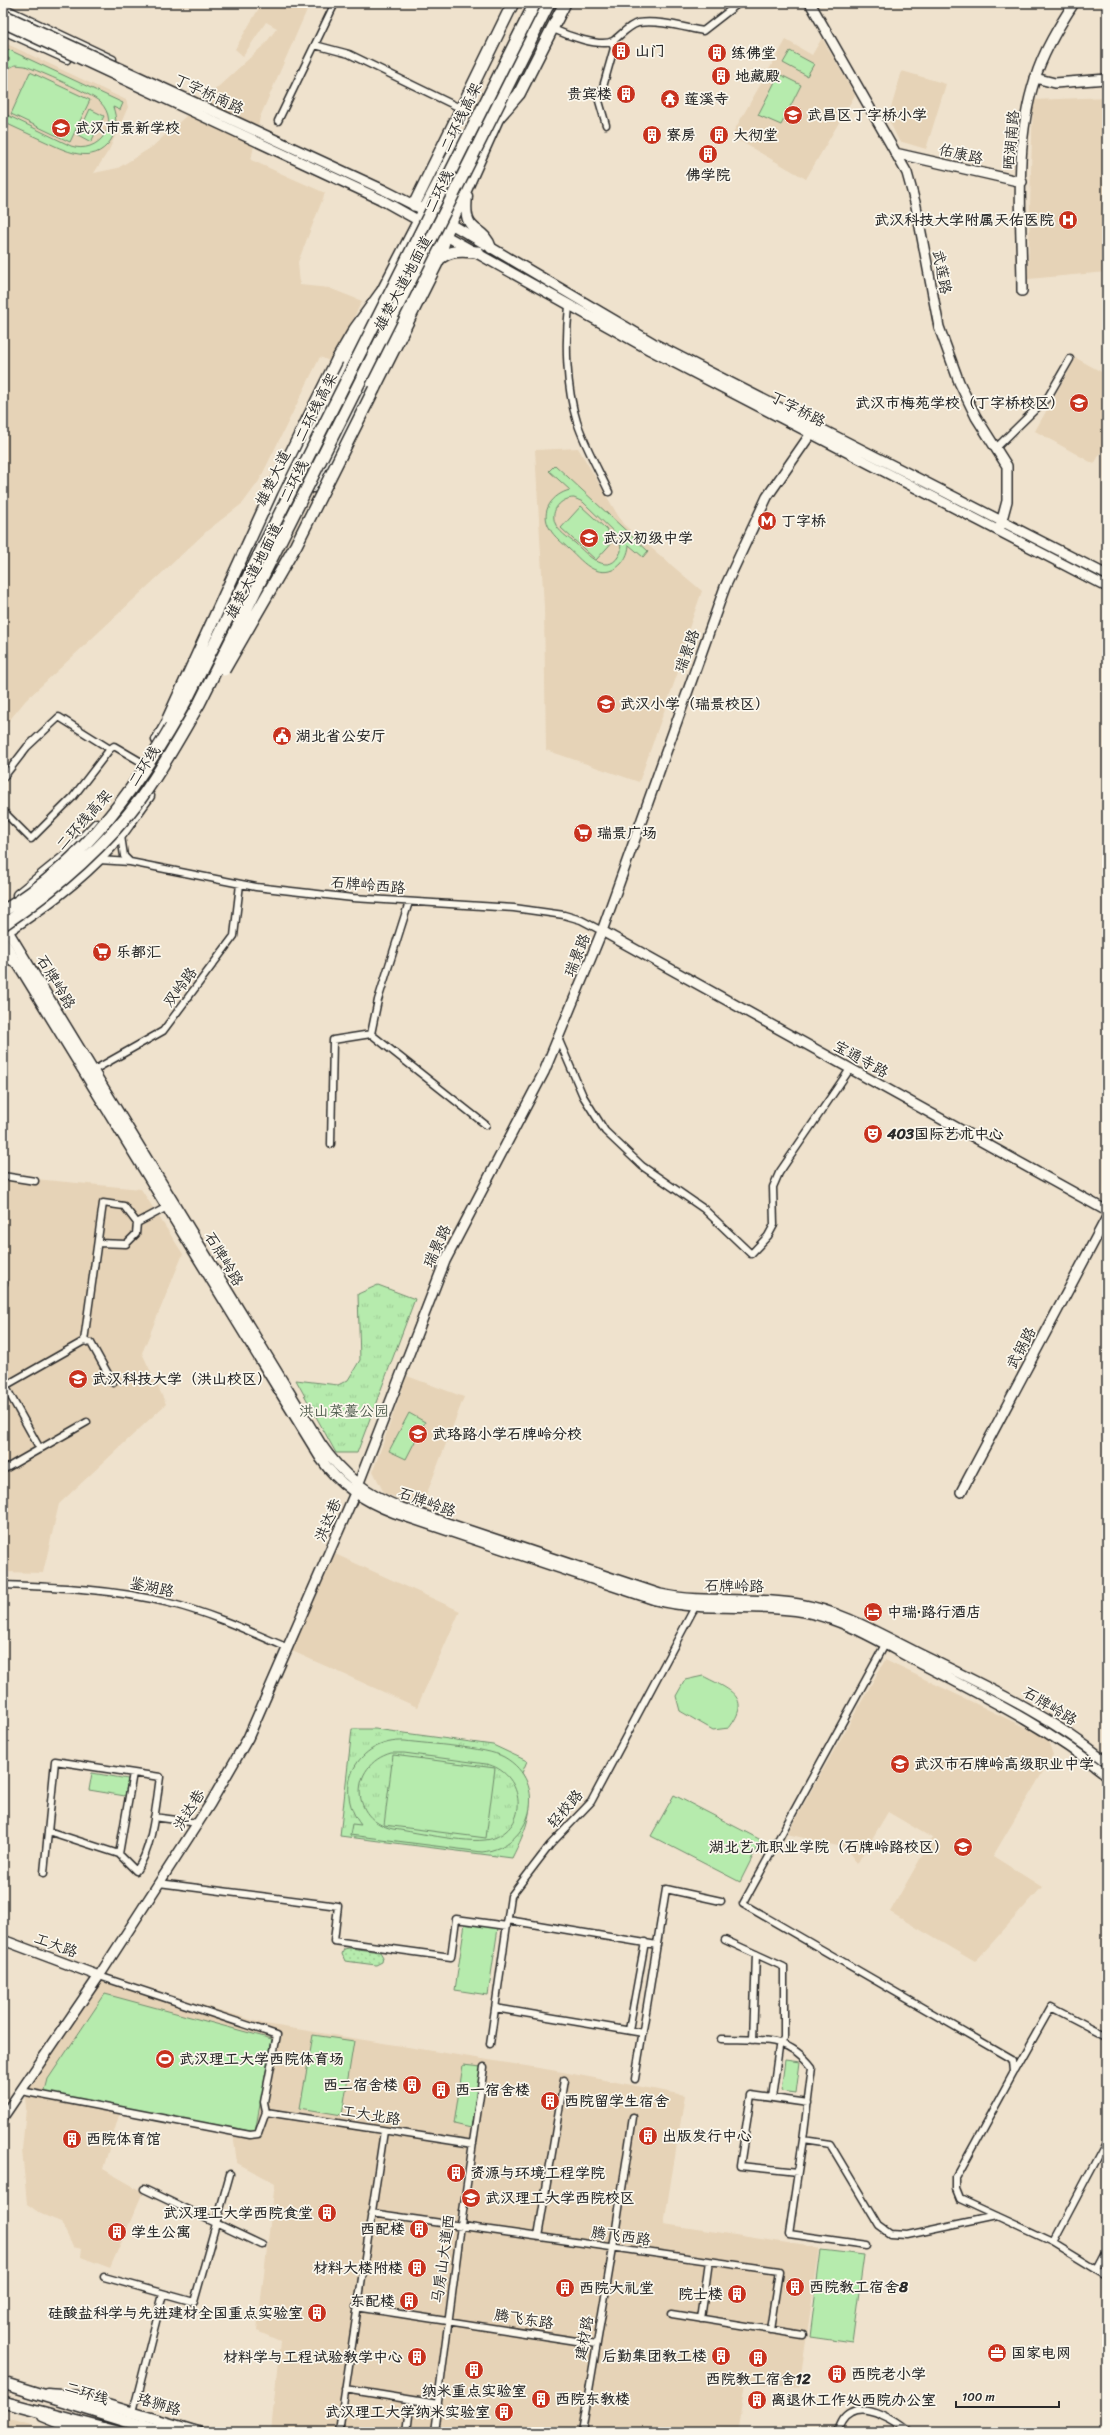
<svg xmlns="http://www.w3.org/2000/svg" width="1110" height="2435" font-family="Sriracha,'LXGW WenKai TC',sans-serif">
<defs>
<pattern id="grass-dots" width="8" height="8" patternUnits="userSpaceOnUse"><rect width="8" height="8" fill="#b6ebad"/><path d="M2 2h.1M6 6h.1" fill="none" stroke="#9dca95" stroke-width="1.8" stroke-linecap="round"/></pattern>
<pattern id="park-tufts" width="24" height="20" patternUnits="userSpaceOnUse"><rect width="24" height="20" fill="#b6ebad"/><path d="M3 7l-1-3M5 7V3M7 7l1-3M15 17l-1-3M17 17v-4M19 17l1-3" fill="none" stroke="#9dca95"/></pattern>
</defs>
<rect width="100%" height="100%" fill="#efe2cd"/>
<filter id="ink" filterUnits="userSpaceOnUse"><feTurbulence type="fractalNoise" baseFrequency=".025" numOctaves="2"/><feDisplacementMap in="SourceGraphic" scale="8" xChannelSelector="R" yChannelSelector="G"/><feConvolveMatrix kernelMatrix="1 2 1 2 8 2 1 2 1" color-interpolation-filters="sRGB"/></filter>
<g filter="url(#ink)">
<!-- built -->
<path fill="#e6d3b7" d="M262,3H310L260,117L251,160L325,193L298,262L300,285L329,288L362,301L332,362L320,357L259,481L243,503L208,530L26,700L3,728V42L126,100L128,107L109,150L94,173L118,168L152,147L265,44L277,28L266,22L243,56L235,49Z
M822,38L855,95L806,179L731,136L786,40L812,55Z
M902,71L946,84L926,149L899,141L888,118Z
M1107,97V272L1028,279L1033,100Z
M1076,358L1107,375V442L1094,464L1035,431Z
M578,448L623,524L702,591L682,648L683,658L639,782L546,750L544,607L535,450Z
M3,1176L141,1189L183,1254L142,1353L166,1404L59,1504L43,1573L3,1572Z
M407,1376L464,1397L422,1506L384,1493L373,1471Z
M335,1554L460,1611L417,1707L292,1651Z
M885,1660L1047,1738L1053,1755L993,1856L1042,1887L975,1962L890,1912L932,1838L888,1812L857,1864L846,1848L787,1834Z
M100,1974L265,2024L557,2071L685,2095L664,2224L820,2248L799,2388L746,2382L739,2428L747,2432H271L280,2341L257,2331L275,2183L237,2163L233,2134L120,2112L103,2169L143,2192L110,2268L81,2257L82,2249L73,2247L61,2222L41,2214L27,2204L22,2150L26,2109L24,2086Z
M3,2417L57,2432H3Z"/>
<!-- grass -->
<path fill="url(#grass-dots)" stroke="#708b6c" d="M349,1948L380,1952L383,1957L382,1962L376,1965L345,1961L342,1954L344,1949Z"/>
<!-- park -->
<path fill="url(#park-tufts)" stroke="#708b6c" d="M378,1285L415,1299L357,1453H336L296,1380L338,1385L348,1380L360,1360L358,1294Z
M352,1729H375L493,1745L527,1761L522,1773C539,1802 526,1830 512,1858L340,1836Z"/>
<!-- garden -->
<path fill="#b6ebad" stroke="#708b6c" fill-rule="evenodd" d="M3,47L123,103L120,110L113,107C117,118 117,130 111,140C93,167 64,150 42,140C29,134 16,128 3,122V113L71,146C98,155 122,124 100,102C92,94 39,71 25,66L15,65L3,71V62L10,59L3,55Z
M790,51L814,64L807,76L783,63Z
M30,72L90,100L70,142L11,114Z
M779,74L801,85L781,125L758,115Z
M90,109L104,116L91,142L78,135Z
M555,465L648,551L643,557L629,545C628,563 611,578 593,569C584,565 576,555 569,549C563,543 554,537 550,529C539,511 553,494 570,490L549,471ZM574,498L583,502L620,538L621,551C610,579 587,555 575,543C568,538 558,531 555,523C550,510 561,498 574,498Z
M581,506L616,538L596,560L561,528Z
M409,1413L425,1422L406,1459L389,1451Z
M703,1676C730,1690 753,1697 729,1728L713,1730L680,1711L676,1696L685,1680Z
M405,1741C428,1744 486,1747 504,1757C550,1783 532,1847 482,1852L350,1835L352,1824L361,1825C332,1787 357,1739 405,1741ZM391,1753H404L486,1764C522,1771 532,1824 494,1838C474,1846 417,1832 393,1829C350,1820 349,1765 391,1753Z
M393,1755L495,1768L486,1838L384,1825Z
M92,1773L128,1779L125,1796L89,1790Z
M674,1795L761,1840L740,1882L651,1836Z
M465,1923L498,1928L488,1995L455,1990Z
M105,1994L272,2039L255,2132L47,2094L45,2091L48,2079Z
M313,2035L354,2041L342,2115L300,2108Z
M785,2060L800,2062L796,2093L781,2091Z
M463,2065L481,2067L471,2128L454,2124Z
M821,2250L864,2255L852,2343L810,2337Z"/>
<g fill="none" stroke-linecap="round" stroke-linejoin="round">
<!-- street casing -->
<g stroke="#2b2b2b" stroke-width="9">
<path id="street" d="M3,7L113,59
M553,29C566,35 600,48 613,41C620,36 629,25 638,23C659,20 682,27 703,31L739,3
M3,31L67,60L71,51
M315,45L349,54L462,109
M278,121L335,3
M606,125L599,101L614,48L611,42
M569,306C565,342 566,387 577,422C585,446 598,469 609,492
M997,447L1048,397L1070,359
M3,778L27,747L59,717L110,749
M3,811L31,839L73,797L110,749L114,746L143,763
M99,860L130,862L124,856L121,836
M130,862L256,887L353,898L514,908L564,915L581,920L602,931
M371,1034L486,1125
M558,1038L583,1096L605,1131L642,1166L704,1209L751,1254L768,1236L774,1225L773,1187L779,1173L850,1069
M94,1070L163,1031L234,936L240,884
M331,1144L333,1040L371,1034L378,1000L409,902
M3,1176L35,1181
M98,1243L126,1244L136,1234L137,1223L169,1206
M3,1284L4,1283
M84,1341L103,1203L124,1206L137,1223
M3,1382L40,1449
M3,1387L84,1341L91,1343L113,1383
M3,1470L87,1422
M3,1585C59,1587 114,1589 169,1603C210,1613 249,1631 288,1648
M887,1641L743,1904L1013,2060L1014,2072L956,2178V2189L960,2199L1053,2242L1107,2275
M154,1817L198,1823
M119,1854L133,1773
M44,1873L55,1761L160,1777C156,1804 153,1849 136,1871L119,1854L48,1831
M159,1883L338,1906L334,1941L451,1957L456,1919L507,1926
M508,1920L657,1945
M725,1940L784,1967V2038L779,2047L772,2098
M495,2008L643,2033
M629,2030L645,1942
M721,2039C758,2040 787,2034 812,2067L803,2140
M753,2040L756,1954
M490,2044L511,1896L550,1845L591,1802L696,1605
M1015,2071L1051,2007L1107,2036
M635,2079L666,1889L721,1901
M21,2091L250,2135L258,2134L266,2112L264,2102L277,2035L99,1976
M808,2103L751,2095L740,2166L798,2172L803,2140L830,2144L879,2226L890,2234L907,2235L997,2216
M266,2112L473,2144
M798,2172L789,2234L867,2245
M144,2189L262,2245
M371,2213L779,2271L770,2330
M538,2237L564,2080
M1053,2242L1107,2140
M1097,2269L1107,2250
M104,2277L194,2302L230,2174
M356,2307L596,2344
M672,2314L803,2335
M701,2319L709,2261
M345,2389L438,2404
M133,2412L163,2294
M339,2432L384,2131
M407,2432L411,2400
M434,2432L461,2225L484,2067
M582,2432L613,2248L633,2117
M838,2432C841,2424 844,2417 852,2413C868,2404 897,2422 909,2432"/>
</g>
<!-- secondary casing -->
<g stroke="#2b2b2b" stroke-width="12">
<path id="secondary" d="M810,3L907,173L916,206L939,327L959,382L976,417L1007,466V501L1000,527
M1035,78L1055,83L1107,79
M895,153L1022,182
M384,190L451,224L653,343L1107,575
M380,199L650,350L1107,587
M1022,291C1022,221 1013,146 1035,79C1043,52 1059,26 1074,3
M5,926L321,1444C342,1475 367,1494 402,1508L660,1594C706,1604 753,1596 799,1604C841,1611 878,1633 916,1652C983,1685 1049,1715 1107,1762
M602,931L1107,1211
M3,940L321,1459C340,1486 365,1502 395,1513L655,1600C704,1613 756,1603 805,1612C846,1620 882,1643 918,1662C985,1697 1048,1728 1107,1775
M358,1485L445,1261L544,1072L602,931L725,587L767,497L812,432
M961,1492L1107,1217
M3,1940L99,1976
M3,2117L99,1976L210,1804L248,1738L355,1493"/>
</g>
<!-- primary casing -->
<g stroke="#2b2b2b" stroke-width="13">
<path id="primary" d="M467,196C462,237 483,223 491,248
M313,487L446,235L502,110
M212,635L381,293L461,138
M157,740L173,712
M18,895L66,856L97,824
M3,934C45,907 89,875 120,836C130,823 139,809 149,796
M3,954L17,963
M47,2394L77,2396L198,2432
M43,2416L82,2432"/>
</g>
<!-- highway casing -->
<g stroke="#2b2b2b" stroke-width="14">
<path id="highway" d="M498,118L519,94L565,3
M414,205L513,3
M439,259C451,249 463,251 478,252
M337,360L355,329L381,293
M374,389L439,259L446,235
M3,2383L162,2432
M3,2402L117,2432"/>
</g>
<!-- street -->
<use href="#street" stroke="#fbf7ec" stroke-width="6"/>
<!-- secondary -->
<use href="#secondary" stroke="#fbf7ec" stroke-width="9"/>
<!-- primary -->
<use href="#primary" stroke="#fbf7ec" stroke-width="10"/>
<!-- highway -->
<use href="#highway" stroke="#fbf7ec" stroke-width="11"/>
<!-- secondary-bridge casing -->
<g stroke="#2b2b2b" stroke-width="12" stroke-linecap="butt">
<path id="secondary-bridge" d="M3,14L384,190
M3,23L380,199"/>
</g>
<!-- highway-bridge casing -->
<g stroke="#2b2b2b" stroke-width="14" stroke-linecap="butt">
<path id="highway-bridge" d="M224,670L296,545L374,389
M168,719L272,491L337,360
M3,911C87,861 143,779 189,695L535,3
M3,925C56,889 103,849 141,798C163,768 180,736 199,704L549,3"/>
</g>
<!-- secondary-bridge -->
<use href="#secondary-bridge" stroke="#fbf7ec" stroke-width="9"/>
<!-- highway-bridge -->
<use href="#highway-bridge" stroke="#fbf7ec" stroke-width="11"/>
</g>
</g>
<!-- icons -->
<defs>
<g id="building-disc" transform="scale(1)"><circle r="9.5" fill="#c8321e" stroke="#fbf7ec"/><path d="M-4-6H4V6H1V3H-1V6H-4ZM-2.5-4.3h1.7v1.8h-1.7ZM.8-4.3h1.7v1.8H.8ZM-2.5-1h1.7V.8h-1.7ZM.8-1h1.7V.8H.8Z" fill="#fff"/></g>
<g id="temple-disc" transform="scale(1)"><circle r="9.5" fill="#c8321e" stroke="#fbf7ec"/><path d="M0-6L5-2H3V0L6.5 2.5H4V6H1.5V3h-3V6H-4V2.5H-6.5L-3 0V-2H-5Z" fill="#fff"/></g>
<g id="school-disc" transform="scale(1)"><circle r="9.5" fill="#c8321e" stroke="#fbf7ec"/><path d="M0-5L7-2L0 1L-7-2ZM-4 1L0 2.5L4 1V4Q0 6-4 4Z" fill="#fff"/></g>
<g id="hospital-disc" transform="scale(1)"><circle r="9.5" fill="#c8321e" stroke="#fbf7ec"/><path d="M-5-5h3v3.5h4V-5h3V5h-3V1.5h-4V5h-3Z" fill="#fff"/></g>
<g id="metro-disc" transform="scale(1)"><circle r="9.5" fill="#c8321e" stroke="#fbf7ec"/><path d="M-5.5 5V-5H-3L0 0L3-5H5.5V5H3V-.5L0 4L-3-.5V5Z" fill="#fff"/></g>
<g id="civic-disc" transform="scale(1)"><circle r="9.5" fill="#c8321e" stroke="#fbf7ec"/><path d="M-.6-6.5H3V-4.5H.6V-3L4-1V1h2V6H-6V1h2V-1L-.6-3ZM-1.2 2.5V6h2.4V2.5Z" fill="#fff"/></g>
<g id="supermarket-disc" transform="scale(1)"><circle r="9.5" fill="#c8321e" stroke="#fbf7ec"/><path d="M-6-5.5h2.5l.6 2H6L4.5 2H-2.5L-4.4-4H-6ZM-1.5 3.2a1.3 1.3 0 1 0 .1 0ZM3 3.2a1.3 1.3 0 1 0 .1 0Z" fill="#fff"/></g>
<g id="theatre-disc" transform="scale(1)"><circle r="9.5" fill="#c8321e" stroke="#fbf7ec"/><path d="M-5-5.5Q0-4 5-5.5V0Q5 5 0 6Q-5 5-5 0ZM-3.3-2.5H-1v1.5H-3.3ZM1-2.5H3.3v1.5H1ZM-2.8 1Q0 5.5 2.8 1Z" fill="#fff"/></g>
<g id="university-disc" transform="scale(1)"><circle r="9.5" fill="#c8321e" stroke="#fbf7ec"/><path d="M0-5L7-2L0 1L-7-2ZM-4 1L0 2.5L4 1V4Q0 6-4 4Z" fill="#fff"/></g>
<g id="hotel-disc" transform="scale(1)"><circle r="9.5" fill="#c8321e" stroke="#fbf7ec"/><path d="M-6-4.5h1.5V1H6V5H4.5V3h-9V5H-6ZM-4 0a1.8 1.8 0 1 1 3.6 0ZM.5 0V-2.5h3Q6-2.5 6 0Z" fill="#fff"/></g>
<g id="stadium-disc" transform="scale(1)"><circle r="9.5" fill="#c8321e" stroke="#fbf7ec"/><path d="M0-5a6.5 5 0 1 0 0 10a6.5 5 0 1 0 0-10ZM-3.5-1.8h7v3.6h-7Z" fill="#fff"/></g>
<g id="office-disc" transform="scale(1)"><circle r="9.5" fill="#c8321e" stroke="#fbf7ec"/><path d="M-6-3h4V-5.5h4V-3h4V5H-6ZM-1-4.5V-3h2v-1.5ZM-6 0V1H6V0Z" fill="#fff"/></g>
</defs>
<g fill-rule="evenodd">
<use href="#building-disc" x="621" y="51"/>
<use href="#building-disc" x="717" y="53"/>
<use href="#building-disc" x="721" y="76"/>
<use href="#building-disc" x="626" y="94"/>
<use href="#temple-disc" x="670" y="99"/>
<use href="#school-disc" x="793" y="115"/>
<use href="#school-disc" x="61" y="128"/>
<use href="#building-disc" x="652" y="135"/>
<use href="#building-disc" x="719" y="135"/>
<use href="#building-disc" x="708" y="154"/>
<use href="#hospital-disc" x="1068" y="220"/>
<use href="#school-disc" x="1079" y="403"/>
<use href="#metro-disc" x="767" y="521"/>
<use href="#school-disc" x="589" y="538"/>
<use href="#school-disc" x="606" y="704"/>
<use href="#civic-disc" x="282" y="736"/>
<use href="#supermarket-disc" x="583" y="833"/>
<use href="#supermarket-disc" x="102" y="952"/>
<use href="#theatre-disc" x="873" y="1134"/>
<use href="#university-disc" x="78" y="1379"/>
<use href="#school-disc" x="418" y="1434"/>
<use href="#hotel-disc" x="873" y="1612"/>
<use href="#school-disc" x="900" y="1764"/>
<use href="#school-disc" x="963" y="1847"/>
<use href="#stadium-disc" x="165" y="2059"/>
<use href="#building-disc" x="412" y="2085"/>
<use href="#building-disc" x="441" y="2090"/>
<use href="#building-disc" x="550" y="2101"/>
<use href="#building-disc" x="648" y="2136"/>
<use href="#building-disc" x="72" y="2139"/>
<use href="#building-disc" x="456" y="2173"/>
<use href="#university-disc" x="471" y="2198"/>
<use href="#building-disc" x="327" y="2213"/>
<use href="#building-disc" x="419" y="2229"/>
<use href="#building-disc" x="117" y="2232"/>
<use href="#building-disc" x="417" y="2268"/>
<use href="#building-disc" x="795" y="2287"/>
<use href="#building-disc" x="565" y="2288"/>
<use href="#building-disc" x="737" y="2294"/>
<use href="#building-disc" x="409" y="2301"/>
<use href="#building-disc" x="317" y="2313"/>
<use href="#office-disc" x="997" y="2353"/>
<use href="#building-disc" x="721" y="2356"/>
<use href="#building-disc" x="417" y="2357"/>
<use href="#building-disc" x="758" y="2358"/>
<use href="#building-disc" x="474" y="2370"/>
<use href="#building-disc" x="837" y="2374"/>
<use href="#building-disc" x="541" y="2399"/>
<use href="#building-disc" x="757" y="2400"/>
<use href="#building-disc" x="504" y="2412"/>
</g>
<g text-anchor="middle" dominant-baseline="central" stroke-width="3.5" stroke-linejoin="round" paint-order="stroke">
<!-- poi labels -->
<g font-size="15" font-weight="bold" fill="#2b2b2b" stroke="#fbf7ec" text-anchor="start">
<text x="635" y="51">山门</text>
<text x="731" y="53">练佛堂</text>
<text x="735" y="76">地藏殿</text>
<text x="612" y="94" text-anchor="end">贵宾楼</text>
<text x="684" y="99">莲溪寺</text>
<text x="807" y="115">武昌区丁字桥小学</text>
<text x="75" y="128">武汉市景新学校</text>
<text x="666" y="135">寮房</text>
<text x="733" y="135">大彻堂</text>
<text x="708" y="175" text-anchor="middle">佛学院</text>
<text x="1054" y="220" text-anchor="end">武汉科技大学附属天佑医院</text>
<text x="1065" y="403" text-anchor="end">武汉市梅苑学校（丁字桥校区）</text>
<text x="781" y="521">丁字桥</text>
<text x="603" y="538">武汉初级中学</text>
<text x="620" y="704">武汉小学（瑞景校区）</text>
<text x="296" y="736">湖北省公安厅</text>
<text x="597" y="833">瑞景广场</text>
<text x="116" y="952">乐都汇</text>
<text x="887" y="1134">403国际艺术中心</text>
<text x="92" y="1379">武汉科技大学（洪山校区）</text>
<text x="432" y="1434">武珞路小学石牌岭分校</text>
<text x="887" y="1612">中瑞·路行酒店</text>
<text x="914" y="1764">武汉市石牌岭高级职业中学</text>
<text x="949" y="1847" text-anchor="end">湖北艺术职业学院（石牌岭路校区）</text>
<text x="179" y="2059">武汉理工大学西院体育场</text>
<text x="398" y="2085" text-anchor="end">西二宿舍楼</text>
<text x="455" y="2090">西一宿舍楼</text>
<text x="564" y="2101">西院留学生宿舍</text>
<text x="662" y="2136">出版发行中心</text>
<text x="86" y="2139">西院体育馆</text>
<text x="470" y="2173">资源与环境工程学院</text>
<text x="485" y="2198">武汉理工大学西院校区</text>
<text x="313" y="2213" text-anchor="end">武汉理工大学西院食堂</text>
<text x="405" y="2229" text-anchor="end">西配楼</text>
<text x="131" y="2232">学生公寓</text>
<text x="403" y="2268" text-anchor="end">材料大楼附楼</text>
<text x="809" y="2287">西院教工宿舍8</text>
<text x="579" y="2288">西院大礼堂</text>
<text x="723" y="2294" text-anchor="end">院士楼</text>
<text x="395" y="2301" text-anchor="end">东配楼</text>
<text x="303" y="2313" text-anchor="end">硅酸盐科学与先进建材全国重点实验室</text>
<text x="1011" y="2353">国家电网</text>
<text x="707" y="2356" text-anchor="end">后勤集团教工楼</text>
<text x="403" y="2357" text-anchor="end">材料学与工程试验教学中心</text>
<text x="851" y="2374">西院老小学</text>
<text x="758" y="2379" text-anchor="middle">西院教工宿舍12</text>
<text x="474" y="2391" text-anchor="middle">纳米重点实验室</text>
<text x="555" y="2399">西院东教楼</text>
<text x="771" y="2400">离退休工作处西院办公室</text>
<text x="490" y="2412" text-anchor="end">武汉理工大学纳米实验室</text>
</g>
<!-- street labels -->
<g font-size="15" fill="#2b2b2b" stroke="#fbf7ec">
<text transform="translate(209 94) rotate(25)">丁字桥南路</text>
<text transform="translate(461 117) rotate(-64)">二环线高架</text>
<text transform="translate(1011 140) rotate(-85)">晒湖南路</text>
<text transform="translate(961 154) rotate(13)">佑康路</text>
<text transform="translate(439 191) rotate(-64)">二环线</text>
<text transform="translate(942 272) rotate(79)">武莲路</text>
<text transform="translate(403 283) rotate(-62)">雄楚大道地面道</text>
<text transform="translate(316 407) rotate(-63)">二环线高架</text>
<text transform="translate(798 409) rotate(27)">丁字桥路</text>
<text transform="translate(273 478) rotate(-64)">雄楚大道</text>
<text transform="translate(294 481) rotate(-63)">二环线</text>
<text transform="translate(254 571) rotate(-63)">雄楚大道地面道</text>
<text transform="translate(687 651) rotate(-70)">瑞景路</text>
<text transform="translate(144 766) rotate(-57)">二环线</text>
<text transform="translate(84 820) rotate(-48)">二环线高架</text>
<text transform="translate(368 885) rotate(5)">石牌岭西路</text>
<text transform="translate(577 955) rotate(-68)">瑞景路</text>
<text transform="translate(56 982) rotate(59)">石牌岭路</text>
<text transform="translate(180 987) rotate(-53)">双岭路</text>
<text transform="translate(861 1059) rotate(29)">宝通寺路</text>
<text transform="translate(437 1246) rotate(-65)">瑞景路</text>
<text transform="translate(224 1259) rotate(59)">石牌岭路</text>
<text transform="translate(1021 1348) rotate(-62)">武锅路</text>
<text transform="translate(427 1502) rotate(20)">石牌岭路</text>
<text transform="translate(328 1520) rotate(-67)">洪达巷</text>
<text transform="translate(734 1586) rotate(1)">石牌岭路</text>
<text transform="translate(152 1587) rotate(12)">鉴湖路</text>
<text transform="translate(1050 1706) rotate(31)">石牌岭路</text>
<text transform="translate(565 1809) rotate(-49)">轻校路</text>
<text transform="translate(189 1810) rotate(-58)">洪达巷</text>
<text transform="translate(56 1945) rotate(20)">工大路</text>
<text transform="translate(371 2115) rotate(9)">工大北路</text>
<text transform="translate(621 2236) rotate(8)">腾飞西路</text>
<text transform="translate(443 2259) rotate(-82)">马房山大道西</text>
<text transform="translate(524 2319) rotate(9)">腾飞东路</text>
<text transform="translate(584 2338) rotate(-80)">建材路</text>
<text transform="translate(87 2393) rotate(18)">二环线</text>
<text transform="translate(159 2404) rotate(17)">珞狮路</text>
</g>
<!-- park labels -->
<g font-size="15" fill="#4e5b4c" stroke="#fbf7ec">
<text x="344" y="1411">洪山菜薹公园</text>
</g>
</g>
<!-- margin -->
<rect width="1110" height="2435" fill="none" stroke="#fbf7ec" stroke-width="16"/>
<rect x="8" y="8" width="1094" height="2419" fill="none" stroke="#2b2b2b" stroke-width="1.5" filter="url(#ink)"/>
<!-- scale -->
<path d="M956 2401v6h103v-6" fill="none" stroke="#2b2b2b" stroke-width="2"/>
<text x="962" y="2401" font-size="12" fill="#2b2b2b" stroke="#fbf7ec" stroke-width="3" paint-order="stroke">100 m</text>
</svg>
